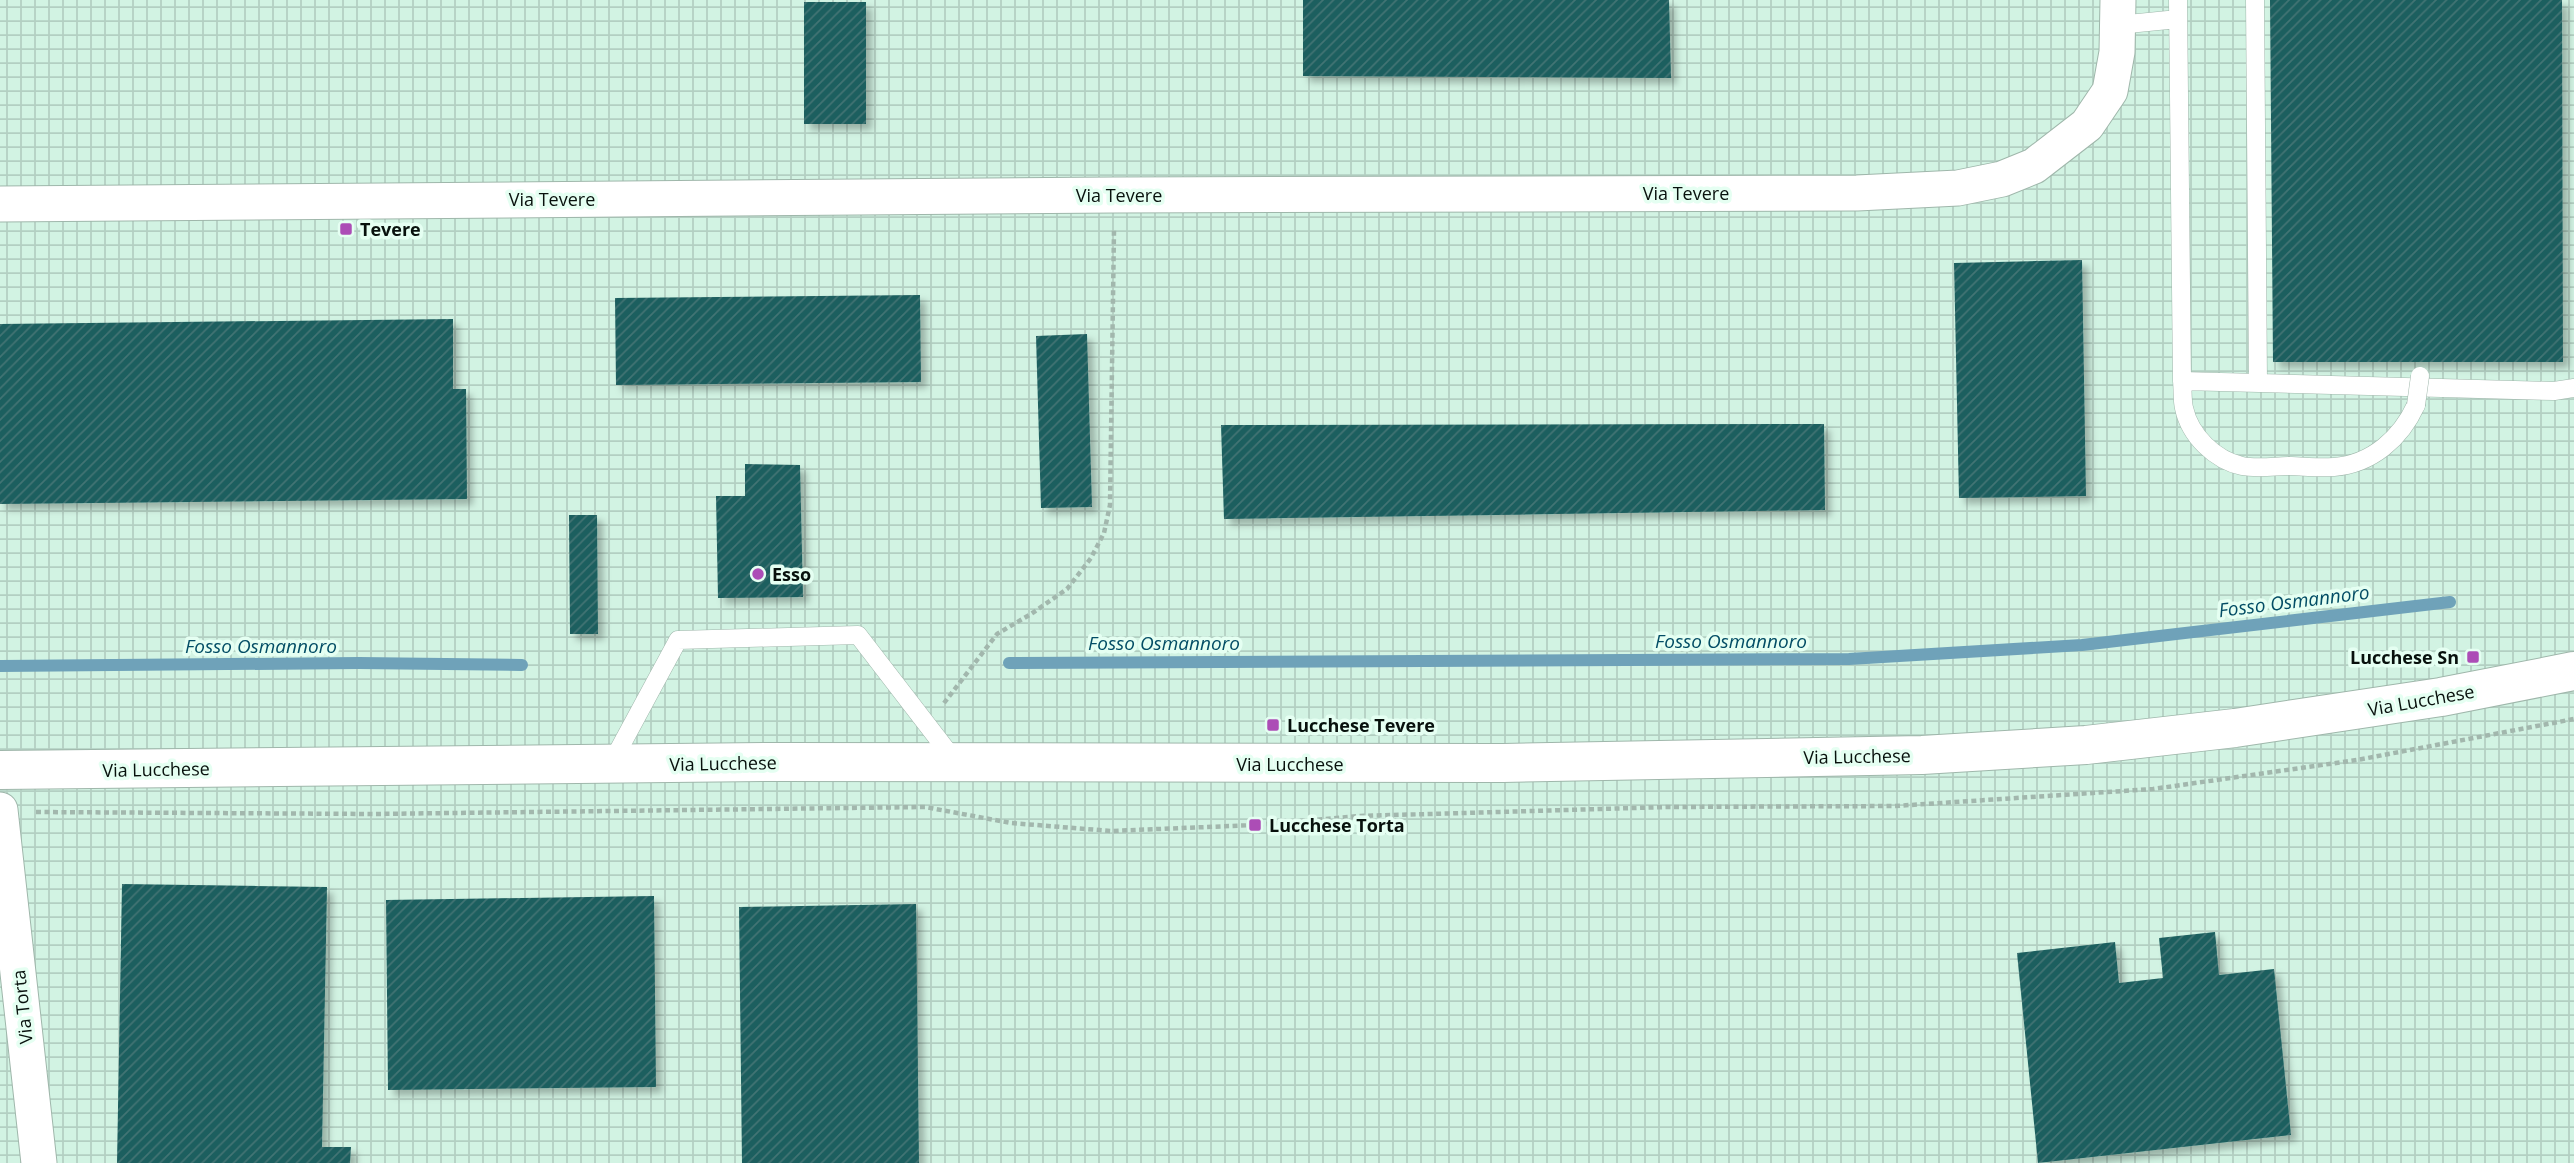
<svg xmlns="http://www.w3.org/2000/svg" width="2574" height="1163" font-family="'Open Sans',sans-serif">
<defs>
<pattern id="industrial-grid" width="8" height="8" patternUnits="userSpaceOnUse" patternTransform="scale(1.75)"><rect width="8" height="8" fill="#d2f3e3"/><path d="M0 4h8M4 0v8" fill="none" stroke="#b3cfc2"/></pattern>
<pattern id="building-hatch" width="6" height="6" patternUnits="userSpaceOnUse" patternTransform="scale(1.75)"><rect width="6" height="6" fill="#1c5e5e"/><path d="M-1 1l2-2M0 6l6-6M5 7l2-2" fill="none" stroke="#427474"/></pattern>
<filter id="shadow"><feDropShadow dx="6" dy="6" stdDeviation="3.5" flood-color="#0004"/></filter>
</defs>
<rect width="100%" height="100%" fill="#e5fff2"/>
<!-- industrial -->
<path fill="url(#industrial-grid)" d="M0,0H2574V1163H0Z"/>
<g fill="none" stroke-linecap="round" stroke-linejoin="round">
<!-- stream -->
<path stroke="#6fa2b9" stroke-width="12" d="M1009,663L1849,659L2082,645L2450,602
M0,666L359,663L522,665"/>
</g>
<!-- building -->
<path fill="url(#building-hatch)" filter="url(#shadow)" d="M1303,0H1669L1671,78L1303,76Z
M2270,0H2562L2563,362H2273Z
M804,2H866V124H804Z
M2082,260L2086,496L1959,498L1954,263Z
M920,295L921,382L616,385L615,298Z
M453,319V389H466L467,499L0,504V324Z
M1087,334L1092,507L1041,508L1036,336Z
M1824,424L1825,510L1224,519L1221,425Z
M745,464L800,465L803,597L718,598L716,496H745Z
M569,515H597L598,634H570Z
M122,884L327,887L322,1147H351L350,1163H117Z
M654,896L656,1087L388,1090L386,900Z
M916,904L919,1163H742L739,907Z
M2215,932L2219,975L2274,969L2291,1135L2038,1163L2017,953L2115,942L2119,983L2163,978L2159,938Z"/>
<g fill="none" stroke-linecap="round" stroke-linejoin="round">
<!-- lane casing -->
<g stroke="#9fb7ab" stroke-width="19">
<path id="lane" d="M2178,0L2182,381L2554,391L2574,388
M2255,0L2258,383
M2118,25L2178,19
M2182,381C2183,390 2182,400 2184,408C2190,436 2215,460 2242,466C2257,469 2276,466 2291,466C2305,467 2320,468 2334,467C2372,464 2401,438 2416,405
M611,764L678,640L858,635L955,761"/>
</g>
<!-- street casing -->
<g stroke="#9fb7ab" stroke-width="37">
<path id="street" d="M0,204L1115,195L1857,193L1958,188L2002,179L2034,166L2087,125L2110,91L2117,52L2118,0
M0,810L39,1163"/>
</g>
<!-- secondary casing -->
<g stroke="#9fb7ab" stroke-width="40">
<path id="secondary" d="M0,770L771,762L1503,763L1922,755L2086,745L2235,728L2441,697L2574,671"/>
</g>
<!-- path -->
<path stroke="#a2b7ad" stroke-width="4.5" stroke-dasharray="5 3.5" stroke-linecap="butt" d="M944,703L997,634L1031,614L1067,589L1091,558L1104,533L1110,505L1114,230
M36,812L374,814L925,807L1011,823L1111,831L1255,825L1360,816L1668,807L1895,806L2153,789L2357,760L2574,719"/>
<!-- lane -->
<use href="#lane" stroke="#fff" stroke-width="18"/>
<!-- street -->
<use href="#street" stroke="#fff" stroke-width="35"/>
<!-- secondary -->
<use href="#secondary" stroke="#fff" stroke-width="38"/>
<!-- lane-bridge casing -->
<g stroke="#9fb7ab" stroke-width="19" stroke-linecap="butt">
<path id="lane-bridge" d="M2416,405L2420,376"/>
</g>
<!-- lane-bridge -->
<use href="#lane-bridge" stroke="#fff" stroke-width="18"/>
</g>
<!-- markers -->
<g fill="#ac4db6" stroke="#e5fff2" stroke-width="2.5">
<rect x="339" y="222" width="14" height="14" rx="3.5"/>
<circle cx="758" cy="574" r="7"/>
<rect x="2466" y="650" width="14" height="14" rx="3.5"/>
<rect x="1266" y="718" width="14" height="14" rx="3.5"/>
<rect x="1248" y="818" width="14" height="14" rx="3.5"/>
</g>
<g text-anchor="middle" dominant-baseline="central" stroke-width="7" stroke-linejoin="round" paint-order="stroke">
<!-- street labels -->
<g font-size="18" fill="#08110d" stroke="#e5fff2">
<text x="1686" y="193">Via Tevere</text>
<text x="1119" y="195">Via Tevere</text>
<text x="552" y="199">Via Tevere</text>
<text transform="translate(2421 700) rotate(-10)">Via Lucchese</text>
<text transform="translate(1857 756) rotate(-1)">Via Lucchese</text>
<text transform="translate(723 763) rotate(-1)">Via Lucchese</text>
<text x="1290" y="764">Via Lucchese</text>
<text transform="translate(156 769) rotate(-1)">Via Lucchese</text>
<text transform="translate(22 1007) rotate(-96)">Via Torta</text>
</g>
<!-- poi labels -->
<g font-size="18" font-weight="bold" fill="#08110d" stroke="#e5fff2" text-anchor="start">
<text x="360" y="229">Tevere</text>
<text x="772" y="574">Esso</text>
<text x="2459" y="657" text-anchor="end">Lucchese Sn</text>
<text x="1287" y="725">Lucchese Tevere</text>
<text x="1269" y="825">Lucchese Torta</text>
</g>
<!-- water labels -->
<g font-size="19" font-style="italic" fill="#034d65" stroke="#e5fff2">
<text transform="translate(2294 601) rotate(-7)">Fosso Osmannoro</text>
<text x="1731" y="641">Fosso Osmannoro</text>
<text x="1164" y="643">Fosso Osmannoro</text>
<text x="261" y="646">Fosso Osmannoro</text>
</g>
</g>
</svg>
